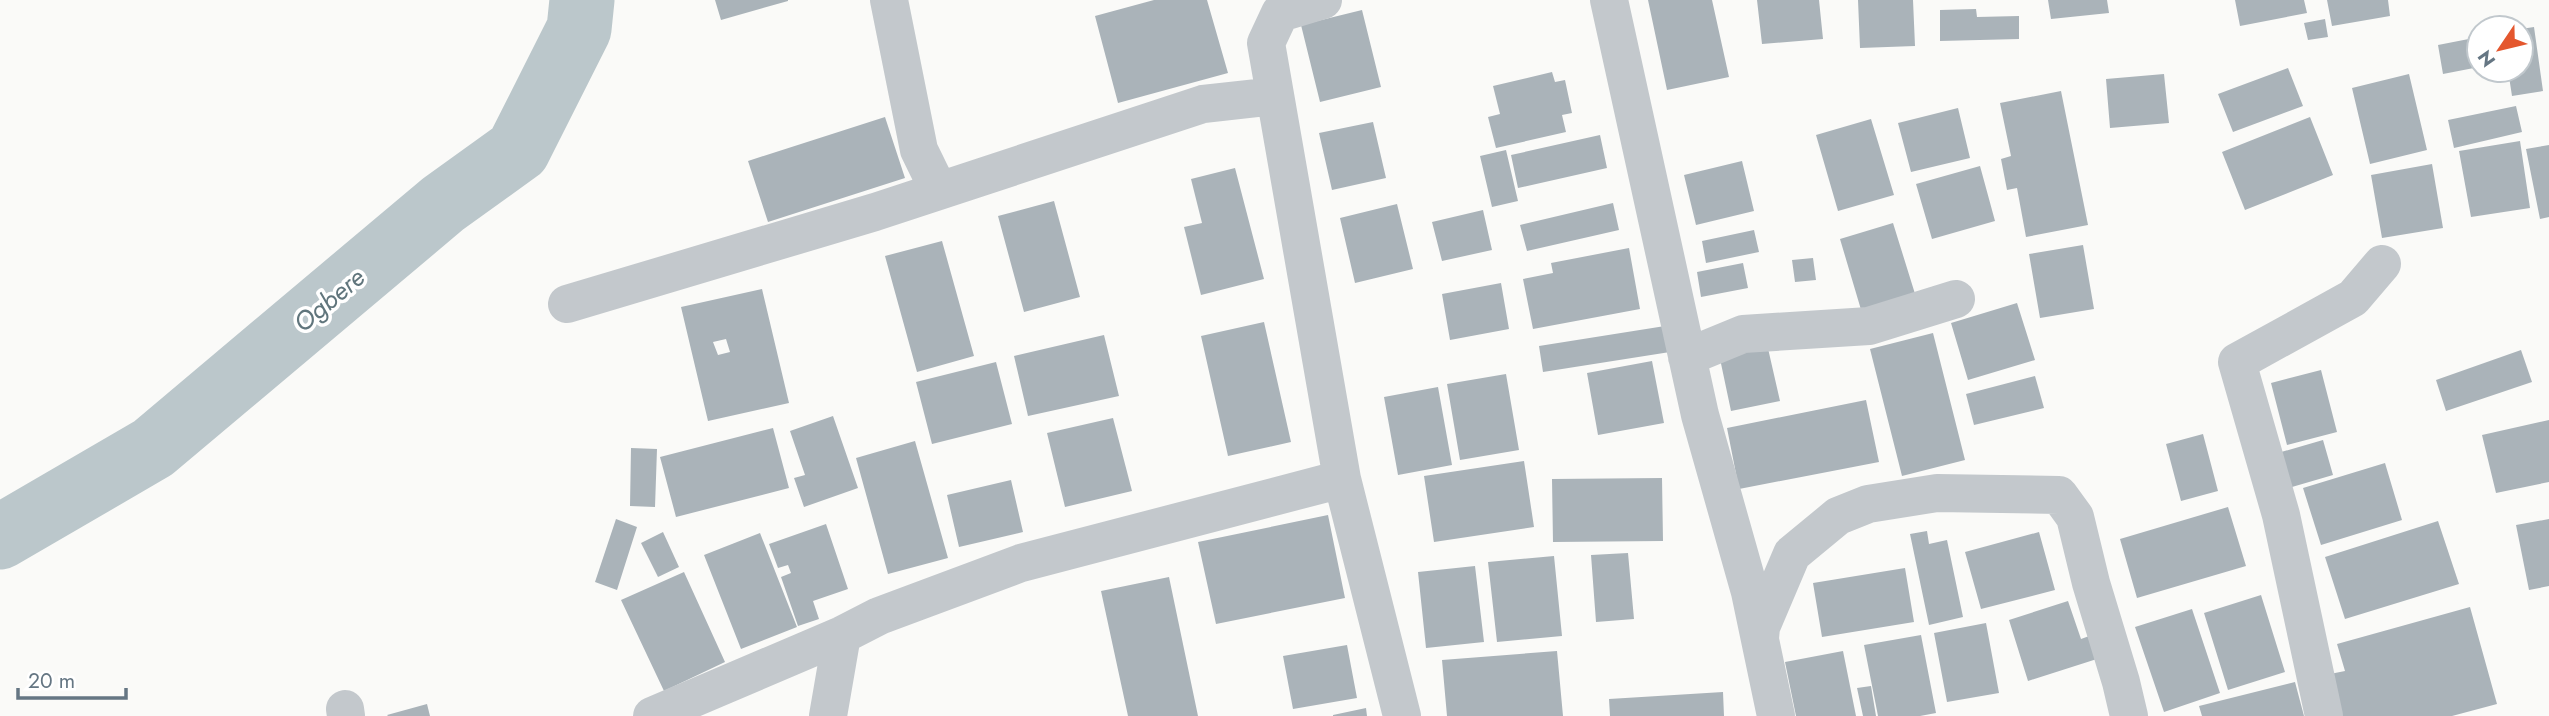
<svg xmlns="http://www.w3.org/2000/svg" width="2549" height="716" font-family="Jost,sans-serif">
<rect width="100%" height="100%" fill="#fafaf8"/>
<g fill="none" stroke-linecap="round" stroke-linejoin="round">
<!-- river -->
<path stroke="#bbc7cb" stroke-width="65" d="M0,537L153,448L443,204L518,150L579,29L582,0"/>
</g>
<!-- building -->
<path fill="#aab3b9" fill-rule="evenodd" d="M715,0H788V1L721,20Z
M1154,0H1207L1228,73L1118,103L1095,16Z
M1648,0H1712L1729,77L1667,90Z
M1757,0H1819L1823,39L1762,44Z
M1858,0H1913L1915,46L1860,48Z
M2048,0H2107L2109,13L2051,19Z
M2235,0H2304L2307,13L2240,26Z
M2327,0H2388L2390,16L2332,26Z
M1976,9L1977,17L2019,16V39L1940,41V10Z
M1362,10L1381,87L1320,102L1301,25Z
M2325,19L2328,37L2308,40L2304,23Z
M2534,27L2543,91L2512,96L2508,70H2521V29Z
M2479,37V67L2443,74L2438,45Z
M2288,68L2303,106L2233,132L2218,94Z
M1552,72L1555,82L1565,80L1572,113L1562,115L1566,132L1496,148L1488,117L1500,114L1493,86Z
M2164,74L2169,123L2110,128L2106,79Z
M2409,74L2427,150L2370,164L2352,88Z
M2061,91L2088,225L2026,237L2017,188L2007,190L2001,159L2011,156L2000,103Z
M2516,106L2522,132L2454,148L2448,120Z
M1958,108L1970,158L1911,172L1898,123Z
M885,117L905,178L768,222L748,161Z
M2310,117L2333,175L2245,210L2222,152Z
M1871,119L1894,195L1838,211L1816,135Z
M1373,122L1386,178L1332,190L1319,133Z
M1600,135L1607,168L1518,188L1511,155Z
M2520,141L2530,208L2471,217L2459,151Z
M2549,145V217L2540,219L2526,149Z
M1506,150L1518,201L1492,207L1480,156Z
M1742,161L1754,211L1696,225L1684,175Z
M2432,164L2443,228L2382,238L2371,175Z
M1980,166L1995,221L1932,239L1916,184Z
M1235,168L1264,279L1201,295L1184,227L1202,223L1191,179Z
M1054,201L1080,297L1024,312L998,216Z
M1613,203L1619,230L1527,251L1520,225Z
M1397,204L1413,269L1355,283L1340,218Z
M1483,210L1492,250L1442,261L1432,222Z
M1893,223L1916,297L1862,313L1840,239Z
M1754,230L1759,252L1706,263L1702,241Z
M942,241L974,356L917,372L885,256Z
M2083,245L2094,309L2040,318L2029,254Z
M1629,248L1640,309L1533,329L1523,279L1553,273L1551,263Z
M1813,258L1816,280L1795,282L1792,260Z
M1743,263L1748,288L1701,297L1697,272Z
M1501,283L1509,329L1450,340L1442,294Z
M762,289L789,403L708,421L681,307ZM726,339L730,352L718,355L713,342Z
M2017,303L2035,360L1968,380L1951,323Z
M1264,322L1291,442L1228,456L1201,336Z
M1665,326L1670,352L1543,372L1539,346Z
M1933,333L1965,460L1902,476L1870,349Z
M1104,335L1119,396L1028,416L1014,356Z
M1767,344L1780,401L1731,411L1719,354Z
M2521,350L2532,382L2446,411L2436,380Z
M1652,361L1664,423L1598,435L1587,373Z
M996,362L1012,424L932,444L916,382Z
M2321,370L2337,432L2287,445L2271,383Z
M1506,374L1519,450L1460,460L1447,384Z
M2035,376L2044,408L1974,425L1966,394Z
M1438,387L1452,465L1398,475L1384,397Z
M1866,400L1879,462L1739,489L1727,428Z
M833,416L858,488L804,507L794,478L805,475L790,431Z
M1113,418L1132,491L1065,507L1047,433Z
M2549,420V482L2496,493L2482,435Z
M773,428L789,488L676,517L660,457Z
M2203,434L2218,491L2181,501L2166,444Z
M2323,440L2333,475L2282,490L2271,455Z
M915,441L948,558L888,574L856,458Z
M631,448L657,449L655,507L630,506Z
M1524,461L1534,527L1434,542L1424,476Z
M2385,463L2402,520L2321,545L2303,488Z
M1662,478L1663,541L1553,542L1552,479Z
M1011,480L1023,532L959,547L947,495Z
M2228,507L2246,566L2137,598L2120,539Z
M1328,515L1345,598L1216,624L1198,542Z
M616,519L637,527L617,590L595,582Z
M2549,519V586L2529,590L2516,525Z
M2438,521L2459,584L2345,619L2325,557Z
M826,524L848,589L813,601L819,619L798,626L781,577L791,573L788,565L778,568L769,544Z
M1927,531L1929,544L1947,540L1963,617L1929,625L1910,534Z
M663,532L679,567L658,577L641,543Z
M2039,532L2055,590L1981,609L1965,552Z
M760,533L797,627L741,649L704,555Z
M1628,553L1634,619L1596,622L1591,555Z
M1554,556L1562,636L1497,642L1488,562Z
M1475,566L1484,642L1426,648L1418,572Z
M1905,568L1914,622L1822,637L1813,583Z
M684,572L725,662L664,691L621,600Z
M1169,577L1198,716H1128L1101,591Z
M2261,595L2285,672L2228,690L2204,613Z
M2068,601L2081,639L2092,635L2100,658L2028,681L2009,620Z
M2470,607L2497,704L2452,716H2341L2330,674L2345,671L2337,644Z
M2192,609L2220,693L2164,712L2135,627Z
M1986,623L1999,693L1947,702L1934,633Z
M1921,635L1936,713L1920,716H1878L1864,645Z
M1347,645L1357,698L1293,709L1283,656Z
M1557,651L1563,716H1447L1442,660Z
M1843,651L1856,716H1796L1785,662Z
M2295,682L2304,716H2202L2199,706Z
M1871,686L1876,716H1863L1857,688Z
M1723,692L1724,716H1610L1609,699Z
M427,704L430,716H388L387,715Z
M1366,708L1367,716H1333V715Z"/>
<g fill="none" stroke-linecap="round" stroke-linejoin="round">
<!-- minor -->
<path stroke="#c3c8cc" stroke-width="38" d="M889,0L919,150L939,191
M1323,0L1280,13L1266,43L1342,479L1402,716
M1609,0L1700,415L1750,592L1776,716
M567,304L875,212L1203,104L1275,96
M1687,357L1743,334L1869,326L1956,299
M1760,638L1761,627L1792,554L1838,516L1868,504L1937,493L2059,495L2075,517L2091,583L2121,682L2129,716
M345,709L346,716
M652,716L842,635L879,616L1021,563L1342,479
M828,716L842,635
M2324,716L2281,515L2237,362L2353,298L2382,264"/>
</g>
<g text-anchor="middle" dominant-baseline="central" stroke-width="7" stroke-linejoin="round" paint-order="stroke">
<!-- water labels -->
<g font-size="26" font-style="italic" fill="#60757c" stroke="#fff">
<text transform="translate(329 300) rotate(-40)">Ogbere</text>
</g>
</g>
<!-- north arrow -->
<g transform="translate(2500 49) rotate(235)"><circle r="33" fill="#ffffff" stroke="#c1c8cd" stroke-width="2"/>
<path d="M0-5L12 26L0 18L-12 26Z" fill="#e4572e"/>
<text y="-10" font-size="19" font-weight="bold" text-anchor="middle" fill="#657683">N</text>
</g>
<!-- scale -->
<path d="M18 688v10h108v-10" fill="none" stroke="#657683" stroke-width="3.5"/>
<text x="28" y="688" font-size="21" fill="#657683" stroke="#ffffff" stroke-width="5" paint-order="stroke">20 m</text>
</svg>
